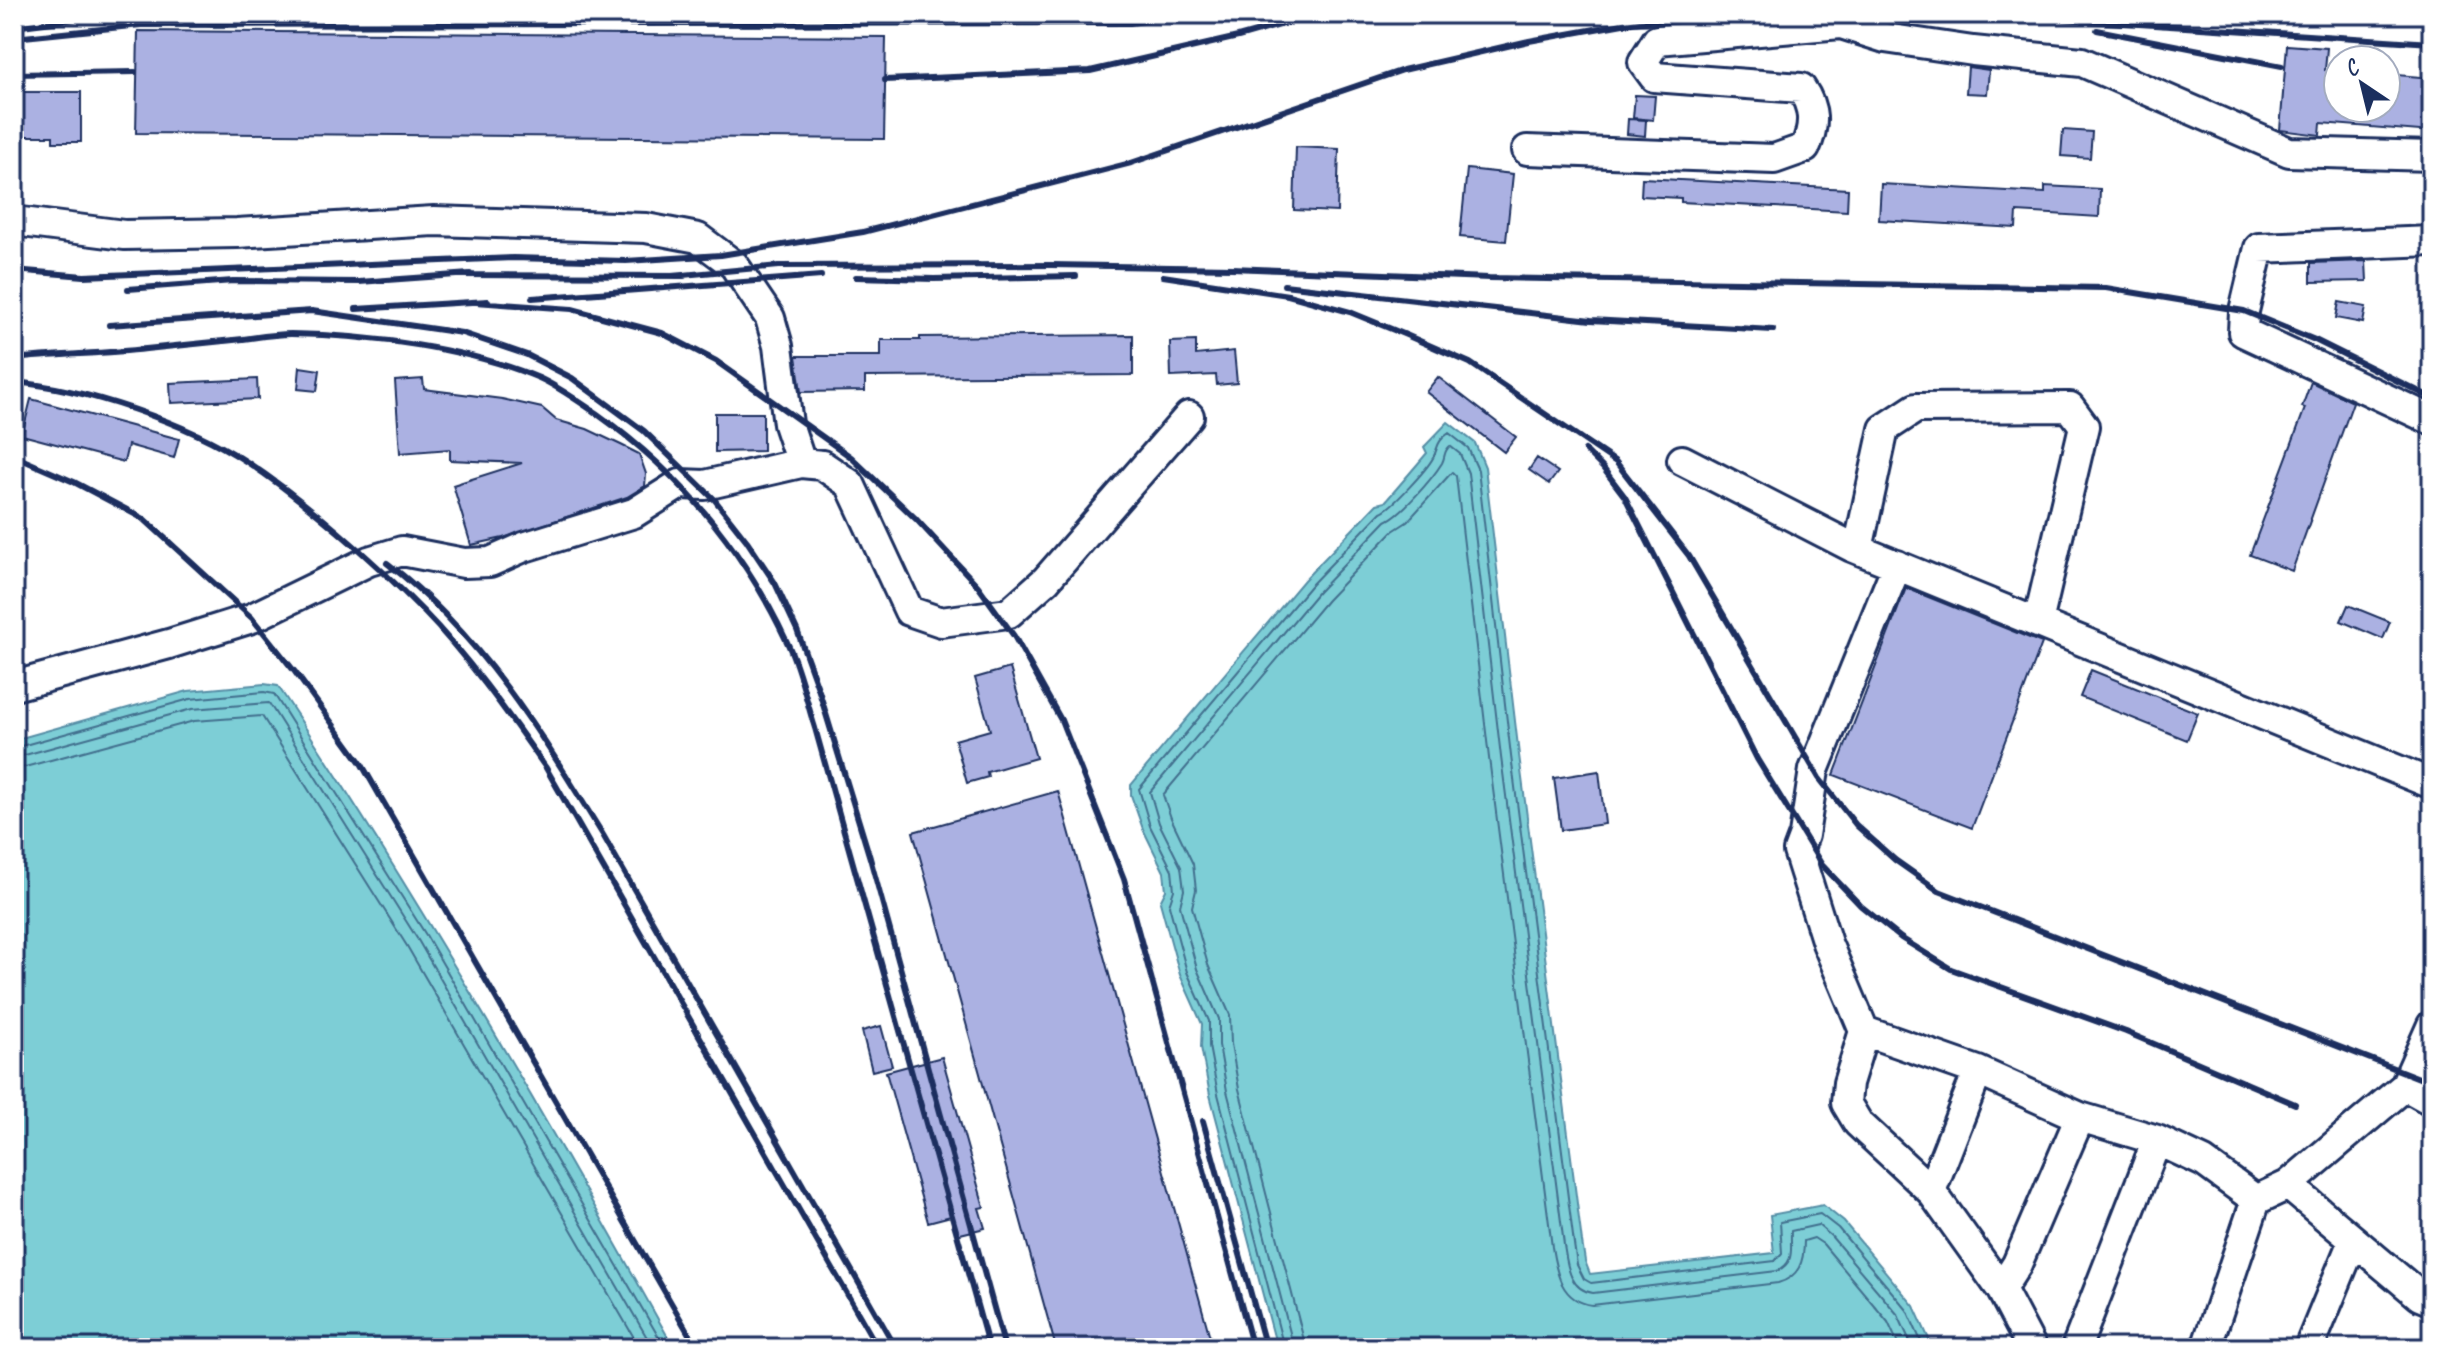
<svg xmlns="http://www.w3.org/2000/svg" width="2446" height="1362" font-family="Caveat,sans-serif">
<rect width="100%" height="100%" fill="#fff"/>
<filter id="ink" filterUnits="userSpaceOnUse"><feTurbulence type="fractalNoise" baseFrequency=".0125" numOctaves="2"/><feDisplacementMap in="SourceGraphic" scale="16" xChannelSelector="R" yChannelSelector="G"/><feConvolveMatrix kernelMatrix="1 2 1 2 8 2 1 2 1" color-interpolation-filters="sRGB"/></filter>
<g filter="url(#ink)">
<!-- water -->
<path fill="#7dced6" stroke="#568ea6" stroke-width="2" d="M1448,422L1475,443L1485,467L1519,755L1582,1242L1585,1261L1590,1274L1774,1253L1770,1215L1823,1205L1844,1222L1914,1306L1933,1348H1277L1210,1095L1201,1047L1202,1024L1180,975L1160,902L1166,890L1164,872L1143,829L1131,795V785L1304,580L1377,504L1385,502L1427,453L1424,447Z
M264,684L278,686C420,900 549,1123 674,1348H14V740L188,691Z"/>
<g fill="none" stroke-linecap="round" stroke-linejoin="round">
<!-- shore -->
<path stroke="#426f8e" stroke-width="2" d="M14,748L190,699L264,692L274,694L426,935L665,1348
M14,758L192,709L269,703L418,940L653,1348
M14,770L194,721L262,716L407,946L640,1348
M1284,1348L1218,1094L1209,1046V1021L1187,972L1169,905L1174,890L1172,870L1150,826L1139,789L1310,586L1381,512C1392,508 1427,469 1433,458C1439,446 1436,442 1449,433L1468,448L1478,470L1511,756L1574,1244L1577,1265L1584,1279L1591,1283L1775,1261L1782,1253L1780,1222L1820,1214L1838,1228L1907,1310L1924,1348
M1294,1348L1227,1091L1219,1045V1019L1197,969L1180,906L1184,890L1181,867L1159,823L1150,792L1318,592L1386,521C1402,514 1432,479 1442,463C1446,455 1443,452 1450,446L1460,454L1468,473L1501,757L1564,1245C1567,1264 1569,1290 1593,1293L1777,1271C1796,1262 1790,1248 1791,1231L1818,1225L1831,1236L1898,1315L1913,1348
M1306,1348L1239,1089L1231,1044L1230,1015L1208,965L1192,907L1196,890L1193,864L1171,818L1163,795L1327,600L1393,531L1407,522L1452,472L1456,476L1489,758L1552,1247C1556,1272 1561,1301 1592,1305L1778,1283C1799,1277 1804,1262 1804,1241L1814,1238L1823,1244L1888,1322L1900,1348"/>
</g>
<!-- building -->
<path fill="#abb1e2" stroke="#1b2f5e" stroke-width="2" d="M138,31L886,37L884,139L136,133Z
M2287,45L2327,48L2325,70L2338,71V108H2386V74L2432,78V132L2321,123L2320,135L2280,130Z
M1968,67L1989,70L1987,94L1966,93Z
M14,92H81V142H53V136H14Z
M1635,95L1655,96L1653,120L1633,118Z
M1628,119L1646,120L1645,136L1627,134Z
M2063,130L2092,132L2090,158L2061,156Z
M1296,147L1339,149L1337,212L1294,210Z
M1467,169L1513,174L1506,241L1460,237Z
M1642,178L1848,189L1847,211L1681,202V198L1641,196Z
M1881,184L2045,193V186L2100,189L2099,217L2017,212L2016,228L1879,220Z
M2366,261L2367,281L2311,282V263Z
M2339,302L2366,307L2363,323L2336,318Z
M1133,335V375L865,377V391L801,392L796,356H881V340H920V337Z
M1196,341V355L1234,351L1237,383L1217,385L1216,375L1171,377L1170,342Z
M300,367L320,370L317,391L298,389Z
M1438,377L1516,437L1504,452L1426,392Z
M257,379L258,399L171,403L170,383Z
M423,379L424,389L502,399L542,408L556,420L587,429L621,445L639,454L646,474L645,486L627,497L503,538L471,545L453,485L522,463L450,460V449L400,453L395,381Z
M2311,382L2353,402L2292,571L2250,555L2305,408L2302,407Z
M31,399L179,439L174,458L128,445L124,462L22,435Z
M715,413H763V451L715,452Z
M1537,458L1558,472L1549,484L1529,470Z
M1906,588L2042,643L1972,828L1834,775Z
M2348,605L2390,622L2383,639L2341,621Z
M1010,668L1036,758L987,772L988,777L967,783L955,740L990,730L975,678Z
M2091,670L2198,713L2187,740L2080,697Z
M1599,771L1605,824L1561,830L1554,778Z
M1058,791L1213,1348H1056L913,832Z
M881,1026L892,1066L872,1071L862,1031Z
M942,1057L984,1207L979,1208L985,1228L956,1235L951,1216L928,1222L886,1072Z"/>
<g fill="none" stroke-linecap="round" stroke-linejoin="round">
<!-- minor casing -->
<g stroke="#1b2f5e" stroke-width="34">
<path id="minor" d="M1527,150L1774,159L1805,148C1815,126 1815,108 1801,88L1654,77L1643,62L1657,40L1841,24L1885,38L1973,51L2082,62L2289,152L2432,156
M14,221L124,235L237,233L434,221L646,228L698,238L734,265L770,318L778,346L788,424L801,463
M2432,241L2259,248L2244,311L2243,332L2432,420
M1682,460L1852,547L2432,784
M1858,549L1884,429L1916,408L2070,407L2084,426L2038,622
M1897,565L1814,770L1804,835L1798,851L1827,943L1864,1031L1978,1071L2080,1117L2157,1140L2204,1162L2256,1200
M14,686L169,644L252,618L369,561L402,551L464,563L490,562L524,547L634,513L680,484L705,485L801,463L822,465L850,484L909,611L941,622L1009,613L1046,580L1189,416
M1864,1031L1848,1083L1846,1103L1858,1123L1931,1191L2001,1289L2032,1348
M2405,1086L2432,1025
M2288,1185L2420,1296L2432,1301
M1931,1191L1978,1071
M2001,1289L2017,1264L2080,1117
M2076,1348L2157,1140
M2206,1348L2256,1200L2288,1185L2405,1086L2432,1101
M2309,1348L2353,1241"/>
</g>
<!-- minor -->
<use href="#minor" stroke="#fff" stroke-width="28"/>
<!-- rail -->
<path stroke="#1b2f5e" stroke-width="6" d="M1984,14L2432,43
M14,27L114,14
M2097,30L2282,66
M14,38L141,25L1130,23L1194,14
M14,74L135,72
M885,80L1090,71L1238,37L1319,14
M14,270L84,276L513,258L626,261L721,255L863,232L1131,163L1403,70L1529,41L1623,24L1711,14
M459,275L684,276
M672,276L779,266L1051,265L1232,268L1489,278L2106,288L2244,311L2315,340L2432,398
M1163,276L1288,295L1350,312L1406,335L1470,363L1616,462L1689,556L1819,778L1856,825L1895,860L1939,891L2432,1083
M856,277L934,279L1076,276
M1284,285L1591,320L1773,330
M128,289L233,281L359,282L470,274
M532,298L821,276
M476,302L572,309L662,333L716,361L851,457L916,519L978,586L1014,636L1061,720L1124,879L1253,1348
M356,309L488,301
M109,325L312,311L462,333L527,355L572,378L644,431L714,499L747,541L775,583L797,630L819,691L870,858L1005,1348
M14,359C58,354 102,354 146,349C178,346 211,342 243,339C258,337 275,334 291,334C367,335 469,348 539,378C559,387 578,401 596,413C679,472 744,550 787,642C800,669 806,700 815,728L989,1348
M14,382C84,388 188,423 247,462C306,501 373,560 423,611C469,658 508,714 546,768L878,1348
M1585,450L1603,468L1625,497L1757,759L1822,865L1861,906L1901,938L1951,969L2126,1032L2295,1104
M14,456L74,482L144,519L252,618L295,672L361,763L697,1348
M387,563C480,633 543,737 603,835L896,1348
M1203,1121L1266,1348"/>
</g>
</g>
<!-- margin -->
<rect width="2446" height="1362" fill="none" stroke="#fff" stroke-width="48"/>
<rect x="24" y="24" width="2398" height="1314" fill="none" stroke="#1b2f5e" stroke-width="3" filter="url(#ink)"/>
<!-- north arrow -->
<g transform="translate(2362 84) rotate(325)"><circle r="38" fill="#ffffff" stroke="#a4acbf" stroke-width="2"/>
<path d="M0-6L14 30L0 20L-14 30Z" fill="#1b2f5e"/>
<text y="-12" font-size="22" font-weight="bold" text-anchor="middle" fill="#1b2f5e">С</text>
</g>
</svg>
